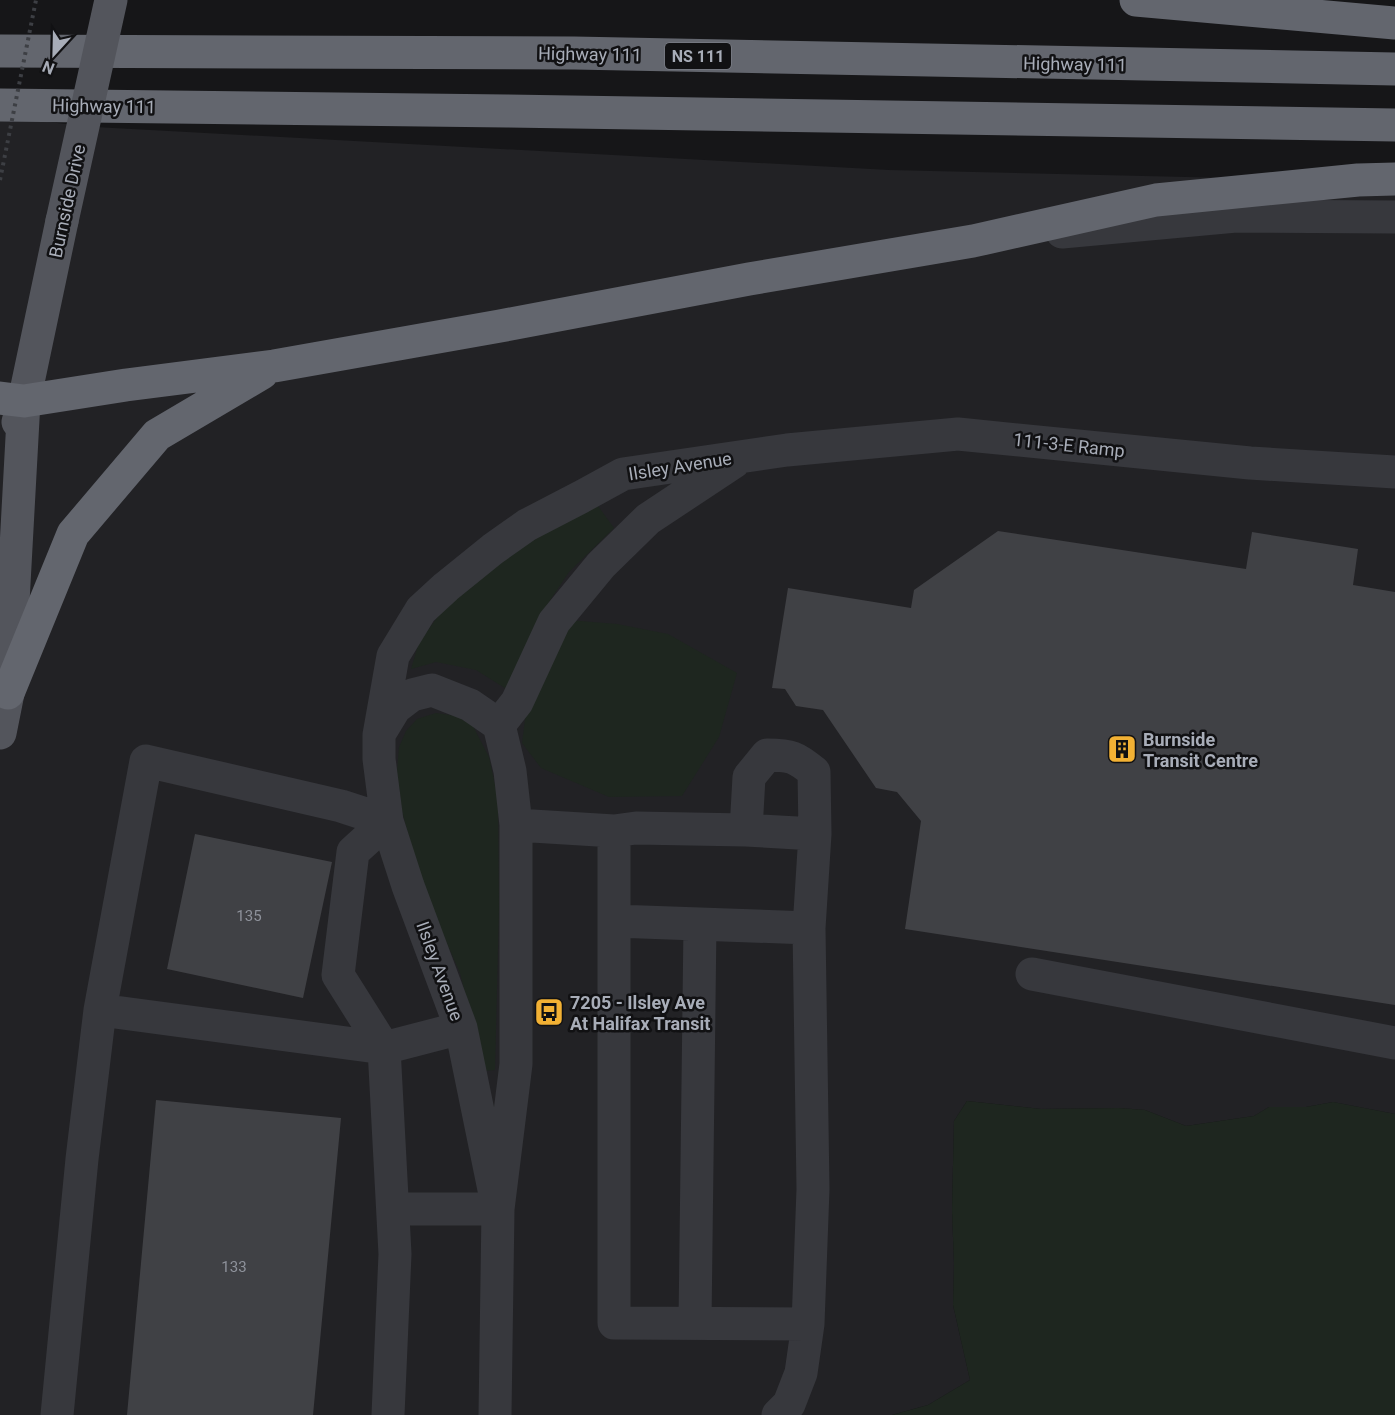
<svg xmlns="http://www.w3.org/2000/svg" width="1395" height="1415" font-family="Roboto,sans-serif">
<rect width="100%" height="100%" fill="#161618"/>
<!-- built -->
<path fill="#222225" d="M0,117L95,127L889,170L1395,182V1114L1333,1102L1306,1107H1269L1254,1116L1186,1126L1145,1110L1119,1108L1041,1109L967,1101L954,1121L952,1210L954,1264L953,1305L970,1380L928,1405L892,1415H0Z"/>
<!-- green -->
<path fill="#1e261f" d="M598,506L614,528L569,572L545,608L508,690L476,670L436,662L411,669L419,642L448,603L513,553L578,513Z
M568,620L617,624L668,634L737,673L719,737L682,796L609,797L541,768L522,743L531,673Z
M436,713L457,716L473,726L489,757L498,798L499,909L495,1070L485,1071L460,973L423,889L402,811L397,772L399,747L406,731L417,719Z
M967,1101L1041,1109L1119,1108L1145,1110L1186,1126L1254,1116L1269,1107H1306L1333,1102L1395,1114V1415H892L928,1405L970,1380L953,1305L954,1264L952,1210L954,1121Z"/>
<!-- building -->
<path fill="#404145" d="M998,531L1246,569L1252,532L1358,549L1353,585L1395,592V1005L905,929L921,821L897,792L876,788L823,710L796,706L785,689L772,688L788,588L911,608L914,590Z
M195,834L332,862L303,998L167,969Z
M156,1100L341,1118L313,1415H127Z"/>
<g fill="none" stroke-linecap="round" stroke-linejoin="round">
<!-- minor -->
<path stroke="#37383d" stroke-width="33" d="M1062,232L1236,216L1395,217
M499,725L517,702L554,622L601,565L648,519L734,462
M381,731L395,708L412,695L432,690L470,705L499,725L510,771L516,825V1064L498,1209L495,1415
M387,821L353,852L338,975L384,1048L395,1254L388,1415
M516,825L614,831L636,828L746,830L815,834L809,928L813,1189L808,1324L801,1373L789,1404L778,1415
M746,830L749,777L767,755C791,755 796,757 814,772L815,834
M614,831V1323L808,1324
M615,921L809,928
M1032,974L1395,1043
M100,1010L146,761L341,806L387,821
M393,1209H498
M498,1209L461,1028L408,886L387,821L379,759V735L393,656L421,610L446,587L493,549L527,525L581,497L623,474L787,450L958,434L1250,463L1395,472
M695,1323L700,924
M57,1415L82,1159L100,1010L384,1048L461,1028"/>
<!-- major -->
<path stroke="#53555c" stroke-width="33" d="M18,422L24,401L62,221
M0,733L8,693L24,401"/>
<!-- highway -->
<path stroke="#63666e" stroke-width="33" d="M1136,0L1395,23
M0,51L574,53L1395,69
M0,105L507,111L1395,125
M0,398L24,401L126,385L274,366L500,326L749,279L973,241L1156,200L1358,180L1395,179
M8,693L73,534L157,435L262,373"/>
<!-- path-bridge -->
<path stroke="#3d3f44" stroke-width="4" stroke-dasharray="3 4.5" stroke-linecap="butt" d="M0,180L36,0"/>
<!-- major-bridge -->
<path stroke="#53555c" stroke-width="33" d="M62,221L111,0"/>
</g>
<!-- icons -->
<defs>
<g id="building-square" transform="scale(1.5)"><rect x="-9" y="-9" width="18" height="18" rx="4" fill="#f2b134" stroke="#111113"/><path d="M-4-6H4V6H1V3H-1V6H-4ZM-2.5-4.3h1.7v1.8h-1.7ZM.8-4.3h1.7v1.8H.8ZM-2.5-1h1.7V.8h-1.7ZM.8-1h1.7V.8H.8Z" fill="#111"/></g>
<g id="bus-square" transform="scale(1.5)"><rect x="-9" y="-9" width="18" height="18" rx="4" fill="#f2b134" stroke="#111113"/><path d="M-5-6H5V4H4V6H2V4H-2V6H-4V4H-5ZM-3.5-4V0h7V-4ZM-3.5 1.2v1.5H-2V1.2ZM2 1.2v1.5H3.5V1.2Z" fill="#111"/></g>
</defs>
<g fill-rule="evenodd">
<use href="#building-square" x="1122" y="749"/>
<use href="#bus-square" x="549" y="1012"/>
</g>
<g text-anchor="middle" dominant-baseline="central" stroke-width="5" stroke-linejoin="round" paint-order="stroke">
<!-- number labels -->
<g font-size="15" fill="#8e929b">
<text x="249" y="916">135</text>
<text x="234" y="1267">133</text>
</g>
<!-- shield labels -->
<rect fill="#111113" stroke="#7b7e86" stroke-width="1.5" x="665" y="43" width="66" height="26" rx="4.5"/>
<g font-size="16" font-weight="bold" fill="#a8adb8">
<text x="698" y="56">NS 111</text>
</g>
<!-- street labels -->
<g font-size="18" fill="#a8adb8" stroke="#111113">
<text transform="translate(590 54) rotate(1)">Highway 111</text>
<text transform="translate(1075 64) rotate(1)">Highway 111</text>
<text transform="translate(104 106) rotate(1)">Highway 111</text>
<text transform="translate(67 201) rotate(-78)">Burnside Drive</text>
<text transform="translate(1069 445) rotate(6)">111-3-E Ramp</text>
<text transform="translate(680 466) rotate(-9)">Ilsley Avenue</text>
<text transform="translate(440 971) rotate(70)">Ilsley Avenue</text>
</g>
<!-- poi labels -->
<g font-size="18" font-weight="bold" fill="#a8adb8" stroke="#111113" text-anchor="start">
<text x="1143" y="739">Burnside<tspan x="1143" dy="21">Transit Centre</tspan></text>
<text x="570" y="1002">7205 - Ilsley Ave<tspan x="570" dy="21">At Halifax Transit</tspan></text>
</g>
</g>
<!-- north arrow -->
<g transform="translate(54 54) rotate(202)" stroke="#111113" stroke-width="4.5" paint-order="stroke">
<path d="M0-4.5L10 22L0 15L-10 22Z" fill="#a8adb8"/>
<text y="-9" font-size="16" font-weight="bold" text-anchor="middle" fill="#a8adb8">N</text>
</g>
</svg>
